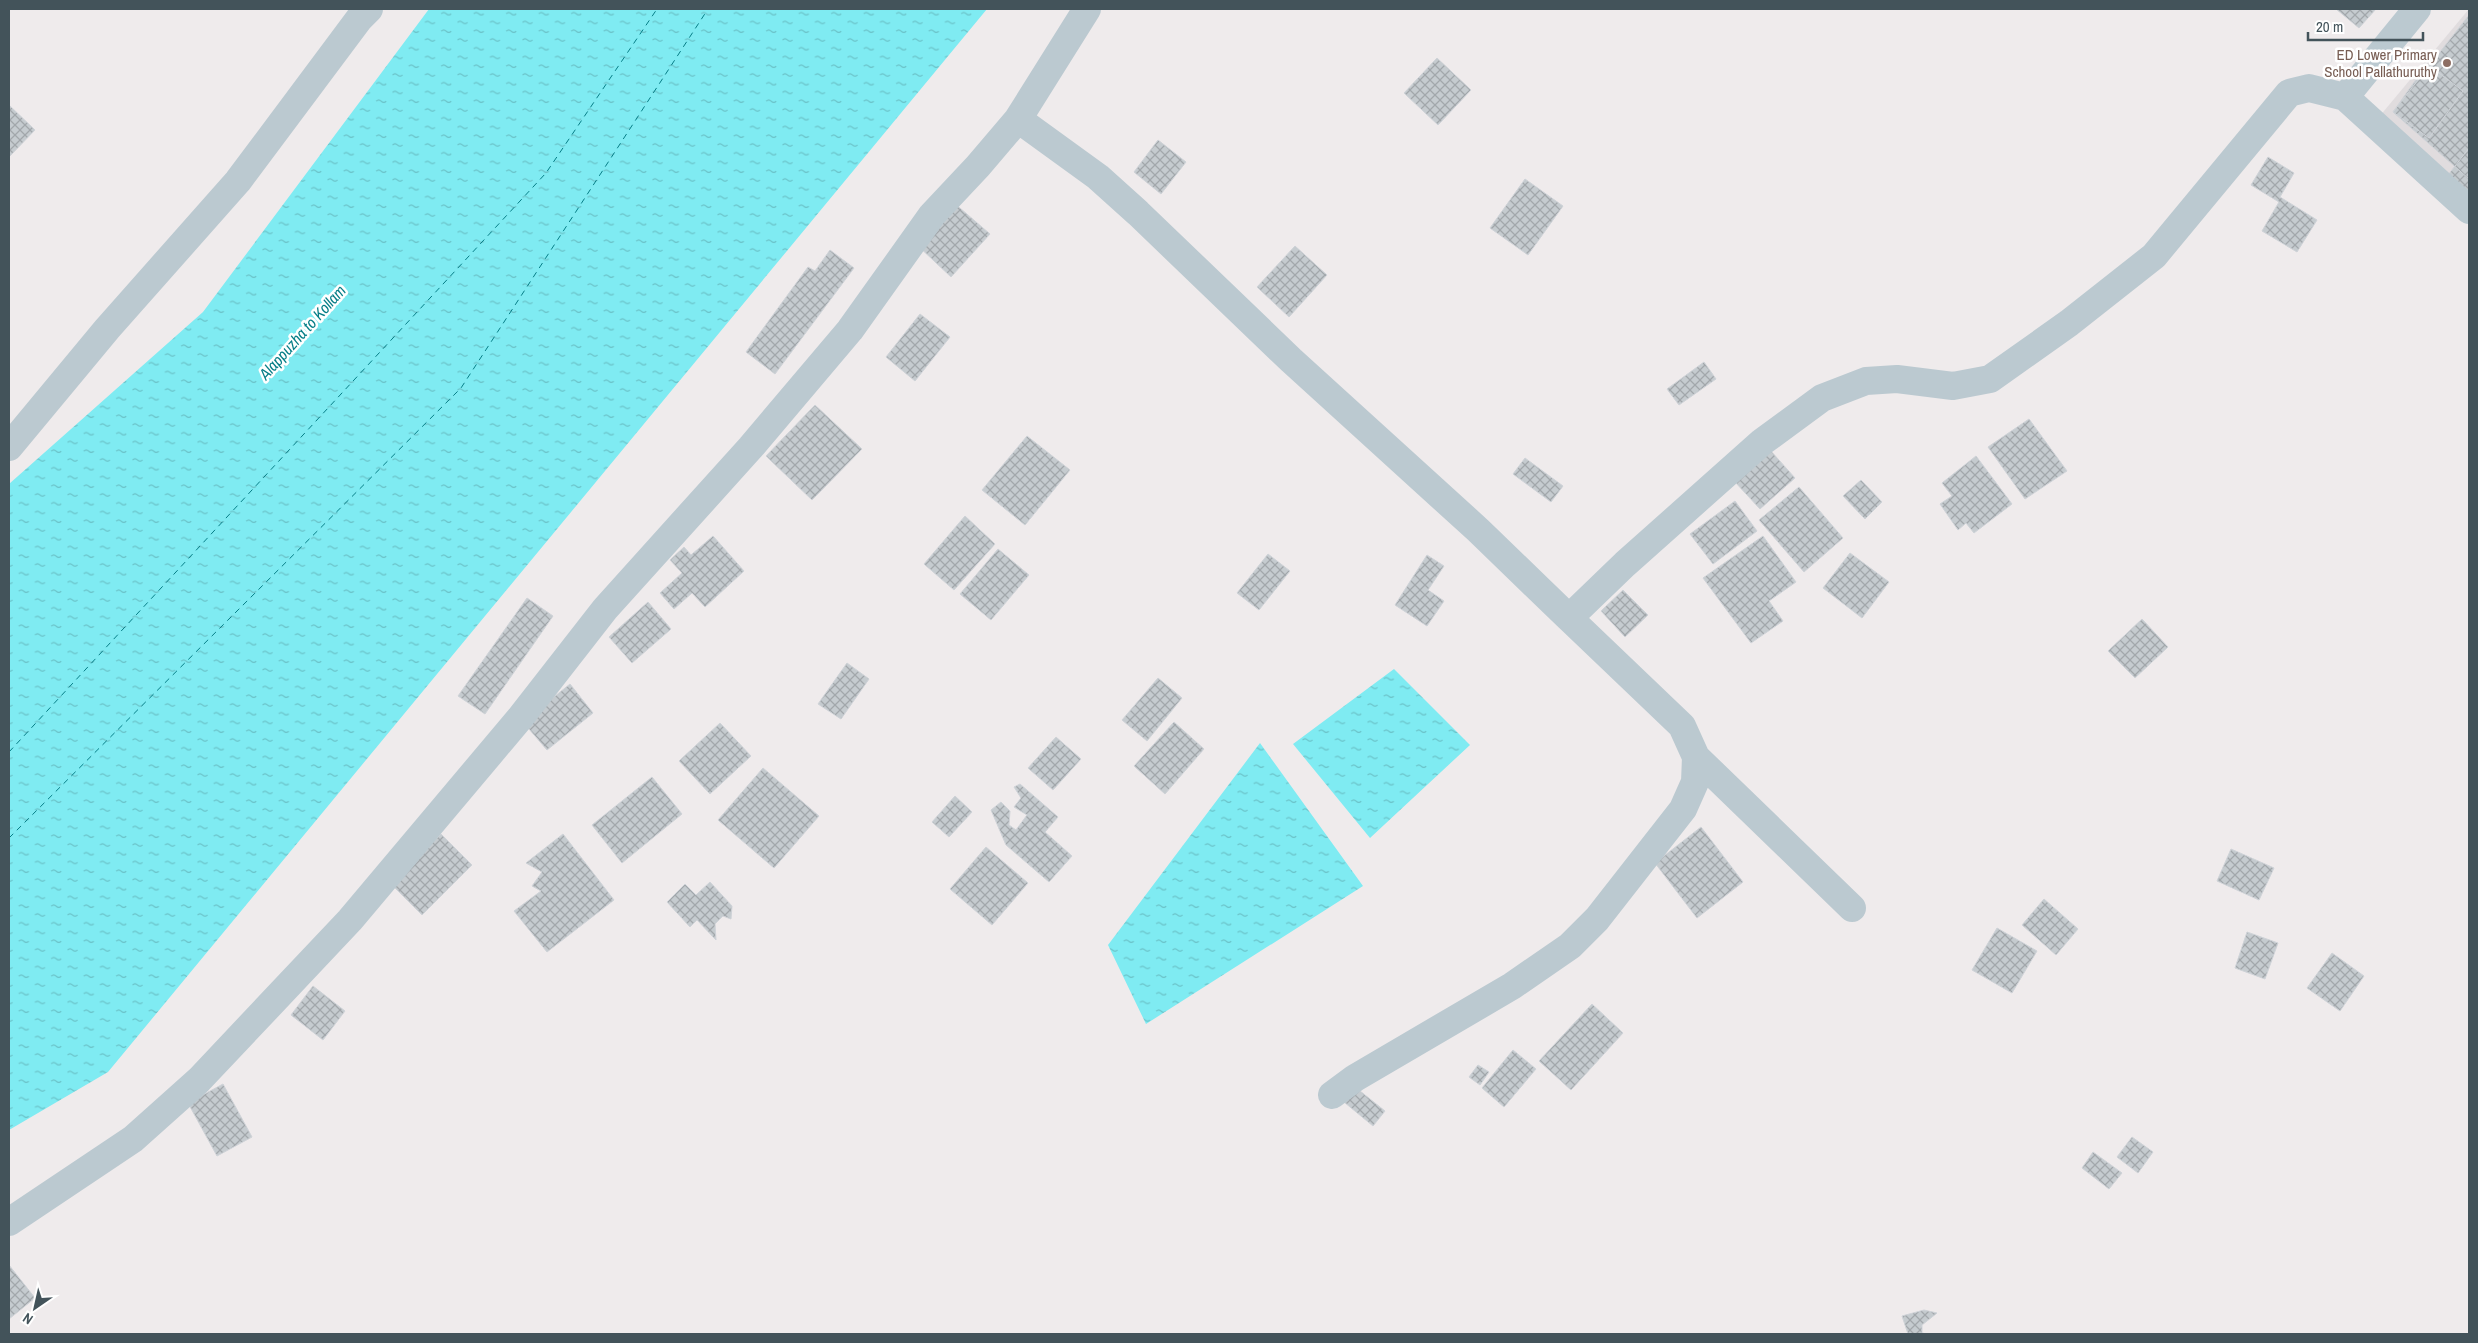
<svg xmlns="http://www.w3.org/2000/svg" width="2478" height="1343" font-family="'Archivo Narrow',sans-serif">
<defs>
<pattern id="water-ripples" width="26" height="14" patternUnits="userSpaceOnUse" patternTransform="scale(1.25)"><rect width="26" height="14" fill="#7febf2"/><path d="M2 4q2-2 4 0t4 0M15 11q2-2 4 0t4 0" fill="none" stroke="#6ac1c7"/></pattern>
<pattern id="building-cross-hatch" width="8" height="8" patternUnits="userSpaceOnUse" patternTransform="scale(1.25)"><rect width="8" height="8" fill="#c5cbcf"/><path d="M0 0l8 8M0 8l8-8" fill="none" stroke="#a2a7ab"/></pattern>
</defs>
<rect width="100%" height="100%" fill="#efebec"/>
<!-- education -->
<path fill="#e0dcde" d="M2469,9V193L2379,117Z"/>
<!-- water -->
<path fill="url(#water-ripples)" d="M429,9H987L108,1072L9,1130V484L203,312Z
M1394,669L1470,745L1370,838L1293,744Z
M1260,743L1363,886L1146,1024L1108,945Z"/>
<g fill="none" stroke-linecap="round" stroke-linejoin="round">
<!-- ferry -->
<path stroke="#067e87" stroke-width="1" stroke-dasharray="6 5" stroke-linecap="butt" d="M9,752L546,173L657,9
M9,838L461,388L708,9"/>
</g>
<!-- building -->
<path fill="url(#building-cross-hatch)" stroke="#cfd3d8" d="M2336,9H2376L2359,28Z
M2469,15V179L2393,112Z
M1437,58L1471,90L1438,125L1404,93Z
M2427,64L2463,91L2429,138L2393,112Z
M9,105L35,130L9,157Z
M1158,140L1186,162L1161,194L1134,172Z
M2469,148V192L2448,175Z
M2268,157L2294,173L2280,197L2317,220L2297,252L2262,231L2279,202L2251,185Z
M1525,179L1563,206L1528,255L1490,228Z
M953,202L990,234L951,277L916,244Z
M1295,246L1327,275L1289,317L1257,287Z
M830,250L854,268L775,374L746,352L808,267L815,271Z
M920,314L950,337L915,381L886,357Z
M1704,362L1716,379L1679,405L1667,389Z
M815,405L862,449L812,500L766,456Z
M2029,419L2067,471L2025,499L1988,447Z
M1027,436L1070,470L1025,525L982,490Z
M1770,450L1795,478L1760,509L1735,482Z
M1976,456L2012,504L1974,533L1966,523L1958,530L1940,504L1952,496L1942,483Z
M1525,458L1563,486L1551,502L1513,474Z
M1861,480L1882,502L1865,519L1843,496Z
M1799,487L1843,538L1804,572L1759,520Z
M1735,501L1757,531L1713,564L1690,534Z
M965,516L995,544L954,590L924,564Z
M713,536L744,571L705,607L692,593L674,609L660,593L682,573L670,560L684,547L691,555Z
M1763,536L1796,582L1769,601L1783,621L1751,643L1703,578Z
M998,549L1029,575L991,620L960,594Z
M1850,553L1889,582L1862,618L1823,588Z
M1268,554L1290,571L1259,610L1237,593Z
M1427,555L1444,566L1428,590L1444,601L1427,626L1395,605Z
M1623,590L1648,615L1625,637L1601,611Z
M527,598L553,616L485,714L458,696Z
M648,602L671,629L632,663L609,637Z
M2142,619L2168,647L2135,678L2108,651Z
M847,663L869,679L841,719L818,704Z
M1158,678L1182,698L1147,741L1122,720Z
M570,684L593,713L547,750L523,722Z
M1174,722L1204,749L1165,794L1134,766Z
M720,723L751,756L710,794L679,761Z
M1056,737L1081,759L1053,790L1028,768Z
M763,768L819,816L774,868L718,820Z
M652,777L682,814L622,863L592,825Z
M1020,784L1058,817L1045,832L1072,856L1049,882L1006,845L991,810L1001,802L1010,811L1009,825L1016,830L1027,815L1014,807L1021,798L1014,787Z
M955,796L972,812L949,837L932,822Z
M1701,827L1743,882L1697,918L1655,863Z
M441,834L472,865L422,915L391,884Z
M563,834L614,900L547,952L514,911L541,891L532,886L542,872L526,863Z
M986,847L1028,883L992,925L950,889Z
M2231,849L2274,868L2259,900L2217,881Z
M710,882L732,906L731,919L723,916L715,924L716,940L697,920L690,927L667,902L685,884L696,895Z
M2044,899L2078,929L2056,955L2022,925Z
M1997,928L2037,951L2012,993L1972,970Z
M2247,932L2278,943L2265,979L2235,968Z
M2332,953L2364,976L2340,1011L2307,988Z
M313,986L345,1011L323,1040L291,1015Z
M1592,1004L1623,1033L1571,1090L1539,1061Z
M1513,1050L1536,1069L1504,1107L1482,1088Z
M1478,1065L1489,1072L1480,1085L1469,1077Z
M223,1084L252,1137L217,1156L188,1103Z
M1355,1087L1385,1111L1373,1126L1344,1102Z
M2132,1137L2153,1152L2138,1173L2117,1157Z
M2093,1152L2122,1173L2109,1189L2082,1168Z
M9,1265L35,1298L9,1319Z
M1924,1310L1937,1313L1922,1325V1333L1927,1334H1908L1902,1316Z"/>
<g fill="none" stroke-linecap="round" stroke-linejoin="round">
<!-- street -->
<path stroke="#bbc9d0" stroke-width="28" d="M2345,97L2417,9
M1018,119L1098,177L1138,213L1291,360L1478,530L1569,618
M9,447L107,329L238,181L359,19L369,9
M1696,757L1852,908
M1332,1095L1355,1078L1512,986L1570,946L1597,919L1683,809L1695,782L1696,757L1682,726L1569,618L1625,564L1762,442L1822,398L1866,381L1897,379L1953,386L1990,379L2069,323L2154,256L2289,93L2309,88L2345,97L2469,210
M9,1222L133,1139L199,1080L350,920L520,718L605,609L751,447L850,330L932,215L978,166L1018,119L1087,9"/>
</g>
<!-- markers -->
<circle fill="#8d6e63" stroke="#fff" stroke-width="2" cx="2447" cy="63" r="5"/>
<g text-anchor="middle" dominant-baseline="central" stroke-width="5" stroke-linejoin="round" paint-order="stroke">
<!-- education labels -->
<g font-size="15" fill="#785e54" stroke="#fff" text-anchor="end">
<text x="2437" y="54">ED Lower Primary<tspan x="2437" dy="17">School Pallathuruthy</tspan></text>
</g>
<!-- water labels -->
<g font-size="16" font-style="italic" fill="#067e87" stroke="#fff">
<text transform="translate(302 332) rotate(-48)">Alappuzha to Kollam</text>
</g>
</g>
<!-- border -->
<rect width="2478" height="1343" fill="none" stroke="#43535a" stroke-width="20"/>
<!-- north arrow -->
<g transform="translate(35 1308) rotate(214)" stroke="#ffffff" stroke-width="4" paint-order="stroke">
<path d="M0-4L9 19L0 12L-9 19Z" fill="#43535a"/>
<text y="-8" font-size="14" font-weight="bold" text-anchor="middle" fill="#43535a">N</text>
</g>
<!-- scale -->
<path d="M2308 32v8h115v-8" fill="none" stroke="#43535a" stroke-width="2.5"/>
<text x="2316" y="32" font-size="15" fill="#43535a" stroke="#ffffff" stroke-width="4" paint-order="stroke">20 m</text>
</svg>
